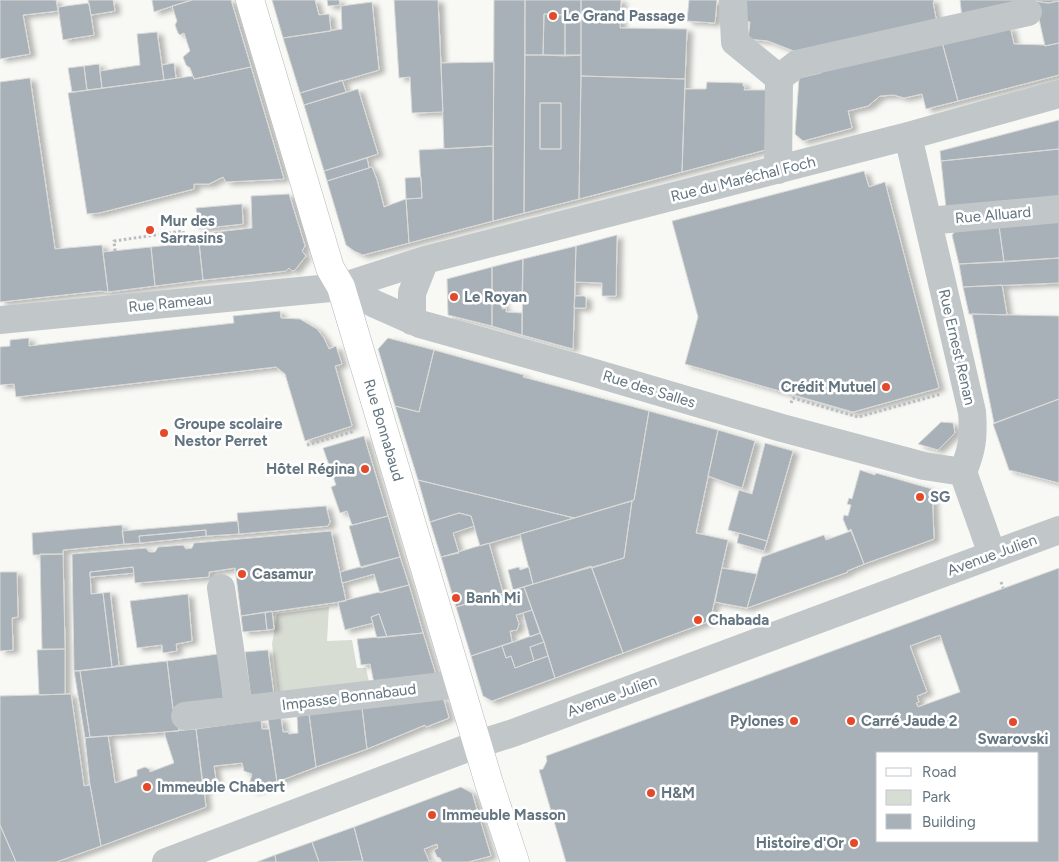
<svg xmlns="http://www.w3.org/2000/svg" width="1059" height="862" font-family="Figtree,sans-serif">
<defs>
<filter id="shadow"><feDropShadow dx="5.5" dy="3" stdDeviation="2.5" flood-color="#0004"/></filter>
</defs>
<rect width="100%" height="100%" fill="#f8f8f5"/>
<!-- green -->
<path fill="#d8ddd4" d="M329,607L327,641L352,640L357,668H366L369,682L278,693L272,644L277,614Z"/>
<!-- building -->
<path fill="#a8b1b7" stroke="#dadad8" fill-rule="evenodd" filter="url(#shadow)" d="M0,0H56L58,11L23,15L30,54L0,59Z
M88,0H113L115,11L91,15Z
M152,0H192L154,12Z
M192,0H231L251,67L194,79L190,68L186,65L183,57L190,51L184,33L180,35L178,33L175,25L177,21L172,6Z
M272,0H315L319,15L329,14L331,31L283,38Z
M327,0H339L340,5L328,6Z
M394,0H438L443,112L412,113L410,77L399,78Z
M494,0H525L524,213L493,221Z
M525,0H581V55L565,56V15L544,14L543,55H525Z
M581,0H621L620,28L687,29L685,79L581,76Z
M689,0H717L715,23L687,21Z
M743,0H934L933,3L937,23L799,53L768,41L748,39L750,22L744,21Z
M960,0H1029L962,18Z
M1029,0H1059V1L1048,3Z
M1035,1L1048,3L1059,1V43L1045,46Z
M372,2L379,70L300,93L283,38L342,29L341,6Z
M89,3L94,35L63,40L58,7Z
M544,14L565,15V56L543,55Z
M1010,27L1014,44L1044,45L1045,46L1059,43V75L958,101L942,42Z
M157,32L164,80L102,88L100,71L140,65L137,34Z
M942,42L958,101L926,109L922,94L904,98L894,95L880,96L868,106L848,111L852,128L803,141L795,134L799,78L821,73V68Z
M525,55H581V76L579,199L524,213ZM540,103H561V149H540Z
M494,62L493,146L444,149L441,63Z
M174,63L176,78L164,80L162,65Z
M99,64L102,88L87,90L84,66Z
M84,66L87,90L72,92L68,68Z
M251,67L284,179L226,182L223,177L209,184H194V189L99,213L87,214L68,93L193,76L194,79Z
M581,76L685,79L682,172L579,199Z
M30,78L55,249L102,245L108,292L100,291L0,302V82Z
M342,80L346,92L304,105L300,93Z
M707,82L743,83V86H745L744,90H767L765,150L682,172L685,89H706Z
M358,89L378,154L324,171L304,105Z
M540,103H561V149H540Z
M1059,120V149L941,161L940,151Z
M493,146V221L409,243L406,199L422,198L419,150Z
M1059,149V199L946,208L941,161Z
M367,158L369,168L327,181L324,171Z
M372,167L377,180L384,207L406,199L409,243L363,255L354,251L346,245L327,181Z
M864,171L869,187L885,182L939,388L853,412L685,364L698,317L672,221Z
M421,177L422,198L406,199L405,178Z
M289,194L305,246L302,251L306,256L295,270L292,271L289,268L286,271L203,280L198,234L252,228L251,196Z
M242,204L243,224L198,229L196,208Z
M1059,221V258L1004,262L999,226Z
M999,226L1004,262L959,264L952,235L956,230Z
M617,235L616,296H602V283L575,282L576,246Z
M199,242L203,280L155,286L151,247Z
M576,246L573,349L522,335L523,259Z
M151,247L155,286L108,292L103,252Z
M1059,258V283L963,287L959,264Z
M523,259L522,295H503L502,309L506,308V312L522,313V335L492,326V267Z
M492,267V326L448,315L447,279Z
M1002,285L1007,315L969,314L963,287Z
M575,296H584L586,298V308H574Z
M280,311L281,318L300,319L317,329L324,338L329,349L336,346L342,364L335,366L352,426L305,441L285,374L276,367L16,397L14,384L0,385V347L10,346V340L29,338V346L234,323L233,316Z
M972,314L1059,316V399L994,423Z
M388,338L434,350L419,412L395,406L378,349Z
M434,350L524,375L523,377L649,411L634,500L574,518L418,480L395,406L419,412Z
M1059,399V483L1009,470L993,424Z
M649,411L718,430L696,533L728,540L710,621L623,653L592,568L624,558L632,501L634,500Z
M941,422L953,423L955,433L938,450L918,444Z
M718,430L755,441L742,488L708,476Z
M364,436L388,516L352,525L347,511L340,513L331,487L336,485L323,448Z
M765,443L793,451L767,541L728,530L739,490L752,494Z
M860,470L875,475L876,473L932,489L934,539L864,564L851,529L848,531L843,519L844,515L848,516L851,505L847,504L849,498L852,499Z
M418,480L574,518L480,546L471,516L459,513L430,522Z
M632,501L624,558L533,584L520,534Z
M326,506L330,522L328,526L239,534L237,513Z
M459,513L471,516L474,526L453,533L459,553L441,557L430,522Z
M388,516L400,557L361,568L349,526Z
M238,521L239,534L206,536V530L139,536L140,543L124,544L122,531Z
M122,525L124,544L63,550V554L33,555L32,533Z
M206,530V536L140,543L139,536Z
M331,531L346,601L241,616L235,568L209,572V577L135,583L133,567L90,572L91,594L103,593L112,667L74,671L72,554L146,548L149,552H155L158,547L183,545L186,549L192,548L194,543Z
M851,531L864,564L847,571L848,572L747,608L762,557L824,535L826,540Z
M739,533L767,541L764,551L737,543Z
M489,543L503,593L456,607L441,557Z
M40,554H63L65,649H42Z
M400,557L409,585L380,593L374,574L342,583L340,572Z
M591,566L623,653L555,678L544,642L524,587Z
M133,567L134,573L90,577V572Z
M519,567L520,570L529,567L533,584L513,590L508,570Z
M722,568L757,574L747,608L715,602Z
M1059,568V862H566L539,770L543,769L547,761L546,756ZM878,753H1038V841H878Z
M0,572H17L18,617L12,618L13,650L0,651Z
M409,585L423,633L387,637L379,614L371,617L373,623L345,630L338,602Z
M524,587L532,610L516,615L519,624L517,630L510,631L512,642L471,656L456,607Z
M110,592L119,665L112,667L103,593Z
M188,594L192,641L176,644L177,651L163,653L162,645L137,648L130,601Z
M532,610L540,633L530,637L523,613Z
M272,611L274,629L267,630L265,612Z
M265,612L267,630L243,632L241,616Z
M379,614L387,637L377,638L371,617Z
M423,633L436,675L374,683L370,664L361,665L357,639Z
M540,633L544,642L530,647L534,661L515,668L511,656L506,658L502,646Z
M940,635L960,692L918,707L916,703L919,702L917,696L927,692L910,646Z
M544,642L548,656L534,661L530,647Z
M502,646L506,658L511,656L515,668L548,656L555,678L492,701L483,696L471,656Z
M65,649V694L39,695L37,650Z
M268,650L274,696L251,699L245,652Z
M218,654L224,703L173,709L167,661Z
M167,661L173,709H175L179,731L90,737L80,671Z
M74,671H80L90,737L85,738Z
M71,694L84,786L90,785L101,846L56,862H16L0,825V696Z
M443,697L449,718L426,727L425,725L367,749L362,708Z
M362,708L367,749L316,767L309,714Z
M309,714L316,767L277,782L268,719L281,718L283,732H288L289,734L298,733L297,716Z
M261,720L262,729H269L277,782L252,791L249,785L252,774L244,771L242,763L214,766L217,787L203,789L196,729Z
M196,729L206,807L101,846L90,785L85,738L108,736L115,783L137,776V770L145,767L149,769L150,772L174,763L164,732Z
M461,787L472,793L491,856L468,862H442L440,858L437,857L434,850L438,848L437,844L424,849L429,861H433V862H363L354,827Z
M0,825L16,862H0Z
M354,827L363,861L319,862L312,842Z
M312,842L319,862H276L275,855Z
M275,855L276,862H257Z"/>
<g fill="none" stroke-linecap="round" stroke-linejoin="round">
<!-- major casing -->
<g stroke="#b3b8bc" stroke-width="29">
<g id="major">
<path id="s1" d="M250,0L330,268L341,287L489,783L515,862"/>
</g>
</g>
<!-- path -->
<path stroke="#b9bdc0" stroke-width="3" stroke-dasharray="2.5 2.5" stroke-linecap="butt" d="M115,251L114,241L183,231L185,243
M791,403L793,398L858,417L941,394
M307,445L355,431
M1001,582L1003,588"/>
<!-- minor -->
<path stroke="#c1c6c9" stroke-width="28" d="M733,0L735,42L779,78L778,170
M779,78L797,64L1028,12
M908,136L972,412C974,437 972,450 963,472L992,554
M928,221L1059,209
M341,287L375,304L420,324L581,369L782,428L924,466L963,472
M0,320L341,287L425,260L908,136L1059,94
M412,321V293L425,260
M221,588L239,710
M185,716L460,684
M166,862L478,744L513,733L1059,530"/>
<!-- major -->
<use href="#major" stroke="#fff" stroke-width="28"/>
</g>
<!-- markers -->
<g fill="#e44a2a" stroke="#fff" stroke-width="2">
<circle cx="553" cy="16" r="5"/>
<circle cx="150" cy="230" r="5"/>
<circle cx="454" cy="297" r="5"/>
<circle cx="886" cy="387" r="5"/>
<circle cx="164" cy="433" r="5"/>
<circle cx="365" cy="469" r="5"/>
<circle cx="920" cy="497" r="5"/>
<circle cx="242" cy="574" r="5"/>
<circle cx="456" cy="598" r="5"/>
<circle cx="698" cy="620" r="5"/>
<circle cx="794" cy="721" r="5"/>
<circle cx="851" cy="721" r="5"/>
<circle cx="1013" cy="722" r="5"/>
<circle cx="147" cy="787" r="5"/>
<circle cx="651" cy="793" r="5"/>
<circle cx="432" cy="815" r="5"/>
<circle cx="854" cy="843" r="5"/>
</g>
<g text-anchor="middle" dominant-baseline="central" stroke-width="5" stroke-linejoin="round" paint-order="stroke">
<!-- poi labels -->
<g font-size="15" font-weight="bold" fill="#637580" stroke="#fff" text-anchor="start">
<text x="563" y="16">Le Grand Passage</text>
<text x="160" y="221">Mur des<tspan x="160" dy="17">Sarrasins</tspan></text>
<text x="464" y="297">Le Royan</text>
<text x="876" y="387" text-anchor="end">Crédit Mutuel</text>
<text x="174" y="424">Groupe scolaire<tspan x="174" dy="17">Nestor Perret</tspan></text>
<text x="355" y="469" text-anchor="end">Hôtel Régina</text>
<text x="930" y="497">SG</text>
<text x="252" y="574">Casamur</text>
<text x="466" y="598">Banh Mi</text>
<text x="708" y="620">Chabada</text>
<text x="784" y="721" text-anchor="end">Pylones</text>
<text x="861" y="721">Carré Jaude 2</text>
<text x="1013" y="739" text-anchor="middle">Swarovski</text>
<text x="157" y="787">Immeuble Chabert</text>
<text x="661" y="793">H&amp;M</text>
<text x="442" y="815">Immeuble Masson</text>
<text x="844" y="843" text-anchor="end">Histoire d'Or</text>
</g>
<!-- street labels -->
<g font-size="15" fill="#637580" stroke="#fff">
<text transform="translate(743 179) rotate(-14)">Rue du Maréchal Foch</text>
<text transform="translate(993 215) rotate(-5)">Rue Alluard</text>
<text transform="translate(170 303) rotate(-6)">Rue Rameau</text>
<text transform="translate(957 347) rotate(77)">Rue Ernest Renan</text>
<text transform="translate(649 389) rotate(17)">Rue des Salles</text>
<text stroke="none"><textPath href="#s1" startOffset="451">Rue Bonnabaud</textPath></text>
<text transform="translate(992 555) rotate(-20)">Avenue Julien</text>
<text transform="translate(612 696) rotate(-20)">Avenue Julien</text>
<text transform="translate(349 697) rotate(-7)">Impasse Bonnabaud</text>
</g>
</g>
<!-- legend -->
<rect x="876" y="752" width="162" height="90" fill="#ffffff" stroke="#c1c8cc"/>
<rect x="886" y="768" width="25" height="8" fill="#ffffff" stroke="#c1c8cc"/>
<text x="922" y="777" font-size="15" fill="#637580">Road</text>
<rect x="886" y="790" width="25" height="15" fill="#d8ddd4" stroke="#c1c8cc"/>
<text x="922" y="802" font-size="15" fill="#637580">Park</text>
<rect x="886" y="814" width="25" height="15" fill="#a8b1b7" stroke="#c1c8cc"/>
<text x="922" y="827" font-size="15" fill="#637580">Building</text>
</svg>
